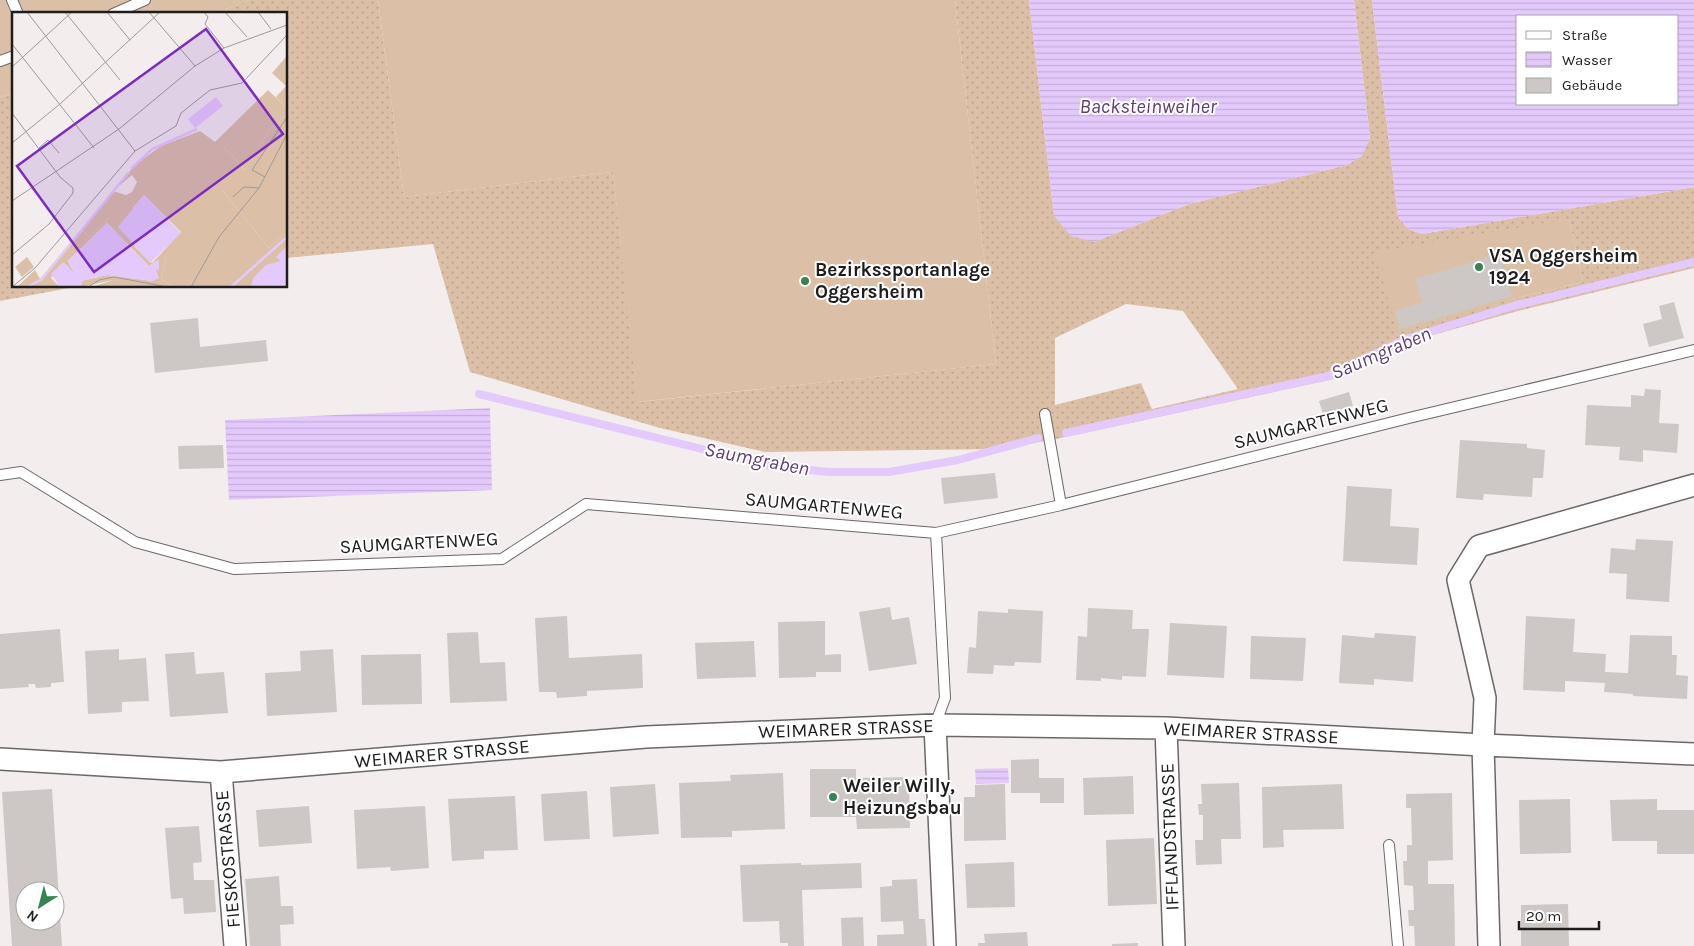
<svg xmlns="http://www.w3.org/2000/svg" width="1694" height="946" font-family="Karla,sans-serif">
<defs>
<pattern id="grass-dots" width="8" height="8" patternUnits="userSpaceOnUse" patternTransform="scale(1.25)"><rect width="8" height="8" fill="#dbc0a7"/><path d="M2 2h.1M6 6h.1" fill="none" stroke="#bca48f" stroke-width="1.8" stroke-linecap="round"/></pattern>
<pattern id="water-rules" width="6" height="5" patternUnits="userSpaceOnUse" patternTransform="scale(1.25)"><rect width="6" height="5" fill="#e4cafc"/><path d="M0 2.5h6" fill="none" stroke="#c3add8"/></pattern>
</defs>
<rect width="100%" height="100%" fill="#f3edee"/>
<!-- grass -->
<path fill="url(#grass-dots)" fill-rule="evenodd" d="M249,0H378L404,197L613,172L638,402L996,364L955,0H1029L1054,216L1094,242L1189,204L1347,165L1361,156L1370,138L1354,0H1372L1398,217L1408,229L1422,234L1694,187V268L1514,312L1405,343L1334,379L1056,439L1000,449L765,452L660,428L470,372L433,244L286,258V14H215ZM1569,219L1583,282L1513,299ZM1126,304L1183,311L1238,389L1152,409L1141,383L1055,405V338Z
M14,93V286H80L0,301V97Z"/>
<!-- garden -->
<path fill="#dbc0a7" d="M0,0H249L215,14H14V93L0,97Z
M378,0H955L996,364L637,402L613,172L404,197Z
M1569,219L1583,282L1513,299L1398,332L1374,252Z"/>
<!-- water -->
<path fill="url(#water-rules)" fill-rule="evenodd" d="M1029,0H1354L1370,138L1362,156L1347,165L1189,204L1094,242L1071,236L1054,216Z
M1372,0H1694V187L1422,234L1408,229L1398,217ZM1678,16V104H1518V16Z
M490,408L492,490L229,500L225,420Z
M1008,768L1009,783L976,784L975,769Z"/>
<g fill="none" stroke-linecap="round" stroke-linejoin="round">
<!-- stream -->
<path stroke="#e4cafc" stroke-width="8" d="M479,394L771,466L829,472H889L958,460L1038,438
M1066,433L1333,375L1403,340L1513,306L1694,262"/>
</g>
<!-- building -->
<path fill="#cdc8c6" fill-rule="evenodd" d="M1500,254L1512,296L1400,329L1395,311L1422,302L1415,279Z
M1674,302L1684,338L1649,347L1643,324L1662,319L1659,306Z
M198,318L200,347L266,340L268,361L155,373L150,323Z
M1645,389L1661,390L1659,423L1679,424L1677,453L1643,450V462L1619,460L1620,447L1585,445L1587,405L1631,407V395L1644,396Z
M1349,392L1353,406L1323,414L1319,401Z
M1460,440L1527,444V448L1545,450L1543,478H1533L1532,497L1484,494L1483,500L1456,498Z
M223,445L224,468L179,469L178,446Z
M995,473L998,498L944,504L941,478Z
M1347,486L1392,489L1390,526L1419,528L1417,565L1343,561Z
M1636,539L1673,541L1669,602L1626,599L1627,574L1609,573L1611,548L1635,550Z
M890,607L892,620L909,617L917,664L869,671L859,612Z
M1088,608L1133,610L1132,629H1149L1146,677L1122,676V680L1101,678V681L1076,680L1078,636L1087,637Z
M1008,609L1043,611L1041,663L1015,662L1014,666L994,665L993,674L967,673L969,647L976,648L978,611L1008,613Z
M567,616L569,658L642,654L643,688L587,691V696L557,698L556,692H539L535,618Z
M1526,616L1575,619L1573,652L1606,654L1605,672L1628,673L1630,635L1672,636V655H1677L1676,675L1688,676L1687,699L1633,696V694L1604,692L1605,683L1565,681V692L1523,690Z
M825,621V655L841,654V672H816V677L779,678L778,622Z
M1170,623L1227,626L1224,678L1167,675Z
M60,629L64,682L51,683V687L36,688L35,684H28L29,687L0,689V634Z
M478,632L480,663L505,662L507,701L450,703L447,633Z
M1375,633L1416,636L1413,682L1374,679V685L1339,683L1342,635L1374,638Z
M1251,636L1306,638L1303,681L1250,679Z
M754,641L756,677L697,679L695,643Z
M119,649V660L146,658L149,701L122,702V712L88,714L85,651Z
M333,649L337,712L267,716L265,673L301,671L300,651Z
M194,652L196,674L224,672L228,713L170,717L165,654Z
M421,654L422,704L362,705L361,655Z
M1039,759V778H1064V803H1040V793H1011V760Z
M810,769H856V778L909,777L910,828L857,829L856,817H810Z
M783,773L785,829L732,831V837L681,838L679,783L731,781L730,775Z
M1133,776L1134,814L1084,815L1083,778Z
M1239,783L1241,839H1221L1222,864L1196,865L1195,840H1203V815H1199L1198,804H1202L1201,784Z
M655,784L659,834L613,837L610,787Z
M1005,784L1006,840L964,841V797H975V785Z
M1342,784L1344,829L1283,830L1284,847L1263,848L1262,787Z
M52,789L62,946H12L2,792ZM25,891H55V921H25Z
M587,791L590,839L544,841L541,794Z
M1452,793L1453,860L1428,861V884H1454L1455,946H1415L1414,926H1409L1408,910H1414L1413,886L1404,885L1403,861H1407V845H1412L1411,808H1406V794Z
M515,796L518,850L484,851V859L452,861L448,799Z
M1570,799L1571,853L1520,854L1519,800Z
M1657,799V810H1694V854H1657V841H1612L1610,800Z
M309,806L312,843L259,847L256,810Z
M425,806L429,868L391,871L390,867L357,869L354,810Z
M199,826L202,862L193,863L194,880H214L216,912L184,914L183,898L171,899L165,828Z
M1154,838L1157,904L1108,906L1106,840Z
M1014,862L1015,907L967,908L965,864Z
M801,863V865L861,863L862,888L802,890L804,946H788V943H780L779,921L743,922L740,865Z
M279,876L281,906H293L294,924L280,925L281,946H250L245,879Z
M917,879L919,919H925L927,946H877V935L904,934L903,921L881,922L880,887L892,886V880Z
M1568,904L1569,946H1521V905Z
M863,917L864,946H842L841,918Z
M1027,932L1028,946H978V943H985L984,934Z
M1138,943V946H1112V944Z"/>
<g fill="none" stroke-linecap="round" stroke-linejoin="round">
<!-- service casing -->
<g stroke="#6c6768" stroke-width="12">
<path id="service" d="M12,0L18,14
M113,14L145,0
M0,61L14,56
M1045,414L1061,505
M0,475L21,472L135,542L234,569L502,559L586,504L936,533L1061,505L1413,417L1694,350
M935,725L945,698L936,533
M1389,845L1398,946"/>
</g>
<!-- minor casing -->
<g stroke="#6c6768" stroke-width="24">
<path id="minor" d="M935,725L945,946
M1166,728L1174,946
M0,759L221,772L646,737L935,725L1166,728L1483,745L1694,754
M221,772L235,946
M1489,946L1483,745L1485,698L1458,580L1479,546L1694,485"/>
</g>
<!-- service -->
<use href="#service" stroke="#fff" stroke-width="10"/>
<!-- minor -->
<use href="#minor" stroke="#fff" stroke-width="21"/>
</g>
<!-- markers -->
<g fill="#378453" stroke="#fff" stroke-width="2">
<circle cx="1479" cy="267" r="5"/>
<circle cx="805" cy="281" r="5"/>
<circle cx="833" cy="797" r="5"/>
</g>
<g text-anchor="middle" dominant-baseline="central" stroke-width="4" stroke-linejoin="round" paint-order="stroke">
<!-- poi labels -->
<g font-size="19" font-weight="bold" fill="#1e1c1d" stroke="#fff" text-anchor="start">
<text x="1489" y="256">VSA Oggersheim<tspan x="1489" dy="22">1924</tspan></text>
<text x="815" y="270">Bezirkssportanlage<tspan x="815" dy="22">Oggersheim</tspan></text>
<text x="843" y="786">Weiler Willy,<tspan x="843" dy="22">Heizungsbau</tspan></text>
</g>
<!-- street labels -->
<g font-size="19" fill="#1e1c1d" stroke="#fff">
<text transform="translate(1311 424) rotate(-14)">SAUMGARTENWEG</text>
<text transform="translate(824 506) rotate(5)">SAUMGARTENWEG</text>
<text transform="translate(419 543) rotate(-3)">SAUMGARTENWEG</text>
<text transform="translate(846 729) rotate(-2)">WEIMARER STRASSE</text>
<text transform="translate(1251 733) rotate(3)">WEIMARER STRASSE</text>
<text transform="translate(442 754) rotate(-5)">WEIMARER STRASSE</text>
<text transform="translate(1170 837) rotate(-92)">IFFLANDSTRASSE</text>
<text transform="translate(228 859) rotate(-95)">FIESKOSTRASSE</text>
</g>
<!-- water labels -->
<g font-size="20" font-style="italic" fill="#5e3c78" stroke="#fff">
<text x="1148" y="106">Backsteinweiher</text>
<text transform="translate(1381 353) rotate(-23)">Saumgraben</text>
<text transform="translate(757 459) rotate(11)">Saumgraben</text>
</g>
</g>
<!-- overview -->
<g transform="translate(12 12)">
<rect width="275" height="275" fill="#f3edee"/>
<path d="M256,78L275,96V102L259,116L233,158L210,133L211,179L257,236L275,220V275H177L188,254L154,245L149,267L161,275H138L101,268L69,275V269L95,263L141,269L146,248L137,254L95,211L56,249L63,263L52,251L39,266L48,275H14L28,267L123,153L149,134L188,119L203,130ZM120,163L125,170L120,180L114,183L101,179ZM132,183L169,220L140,251L123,235L121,196ZM88,199L97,206L78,225L71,219ZM15,245L22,255L10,265L3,255Z" fill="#dbc0a7" fill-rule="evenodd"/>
<path d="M101,268L121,270L138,275H80Z" fill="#dbc0a7"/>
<path d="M275,44V96L264,85L274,74L260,61Z" fill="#dbc0a7"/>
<path d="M275,102V220L257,236L211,179L175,212L130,162L167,129L188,153L210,133L233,158L259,116ZM88,198L97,206L78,225L71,219ZM185,208L193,211L206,225L177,275H161L149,267L154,245ZM23,258L28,267L14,275H5Z" fill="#dbc0a7"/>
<path d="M204,85L211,94L183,116L176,107ZM132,183L169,221L138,251L106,215ZM95,211L137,254L147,248V257L144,258L147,266L141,269L95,263L70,269L69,275H48L39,262L51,250L63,263L56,249ZM275,234V275H239L241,266L254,253L269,249L264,245Z" fill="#e4cafc"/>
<path fill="none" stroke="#e4cafc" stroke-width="2.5" d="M119,157L140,137L185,117M15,275L29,268L117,160M219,275L275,225"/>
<path fill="none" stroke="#9e999a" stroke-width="1" d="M15,0L123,139M53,0L108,68M95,0L118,28M137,0L183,54M192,0L196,5L193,12L212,36M213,0L235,25M246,0L259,17M0,32L82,136M0,55L60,0M0,101L48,165L61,176V181L37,212L0,243M0,131L48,92L148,0M27,136L36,128L47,141M253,165L240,158L275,105M221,185L232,175L247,176M0,189L107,117L183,54L212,36L275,13M0,275L23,256L123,139L164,114L169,101L198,78L230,71L275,23M76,275L87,268L102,265L156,275M179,275L207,225L247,176L275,122"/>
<path fill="#7b2cbf" fill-opacity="0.15" stroke="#7b2cbf" stroke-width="2.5" d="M194,17L271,122L82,260L5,154Z"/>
<rect width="275" height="275" fill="none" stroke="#1e1c1d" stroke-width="2.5"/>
</g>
<!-- legend -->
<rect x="1516" y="15" width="162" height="90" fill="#ffffff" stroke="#a5a4a5"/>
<rect x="1526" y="31" width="25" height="8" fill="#ffffff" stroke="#a5a4a5"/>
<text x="1562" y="40" font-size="15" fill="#1e1c1d">Straße</text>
<rect x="1526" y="52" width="25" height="15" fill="url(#water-rules)" stroke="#a5a4a5"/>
<text x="1562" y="65" font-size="15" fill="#1e1c1d">Wasser</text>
<rect x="1526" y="78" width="25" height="15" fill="#cdc8c6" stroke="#a5a4a5"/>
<text x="1562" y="90" font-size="15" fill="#1e1c1d">Gebäude</text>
<!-- north arrow -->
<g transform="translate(40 906) rotate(216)"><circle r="24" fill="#ffffff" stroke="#a5a4a5"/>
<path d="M0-4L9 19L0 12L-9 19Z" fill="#378453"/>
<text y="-8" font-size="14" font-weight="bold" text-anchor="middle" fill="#1e1c1d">N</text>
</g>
<!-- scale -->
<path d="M1519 921v8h80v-8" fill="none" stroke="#1e1c1d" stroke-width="2.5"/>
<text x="1526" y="921" font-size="15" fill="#1e1c1d" stroke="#ffffff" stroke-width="4" paint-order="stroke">20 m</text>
</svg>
